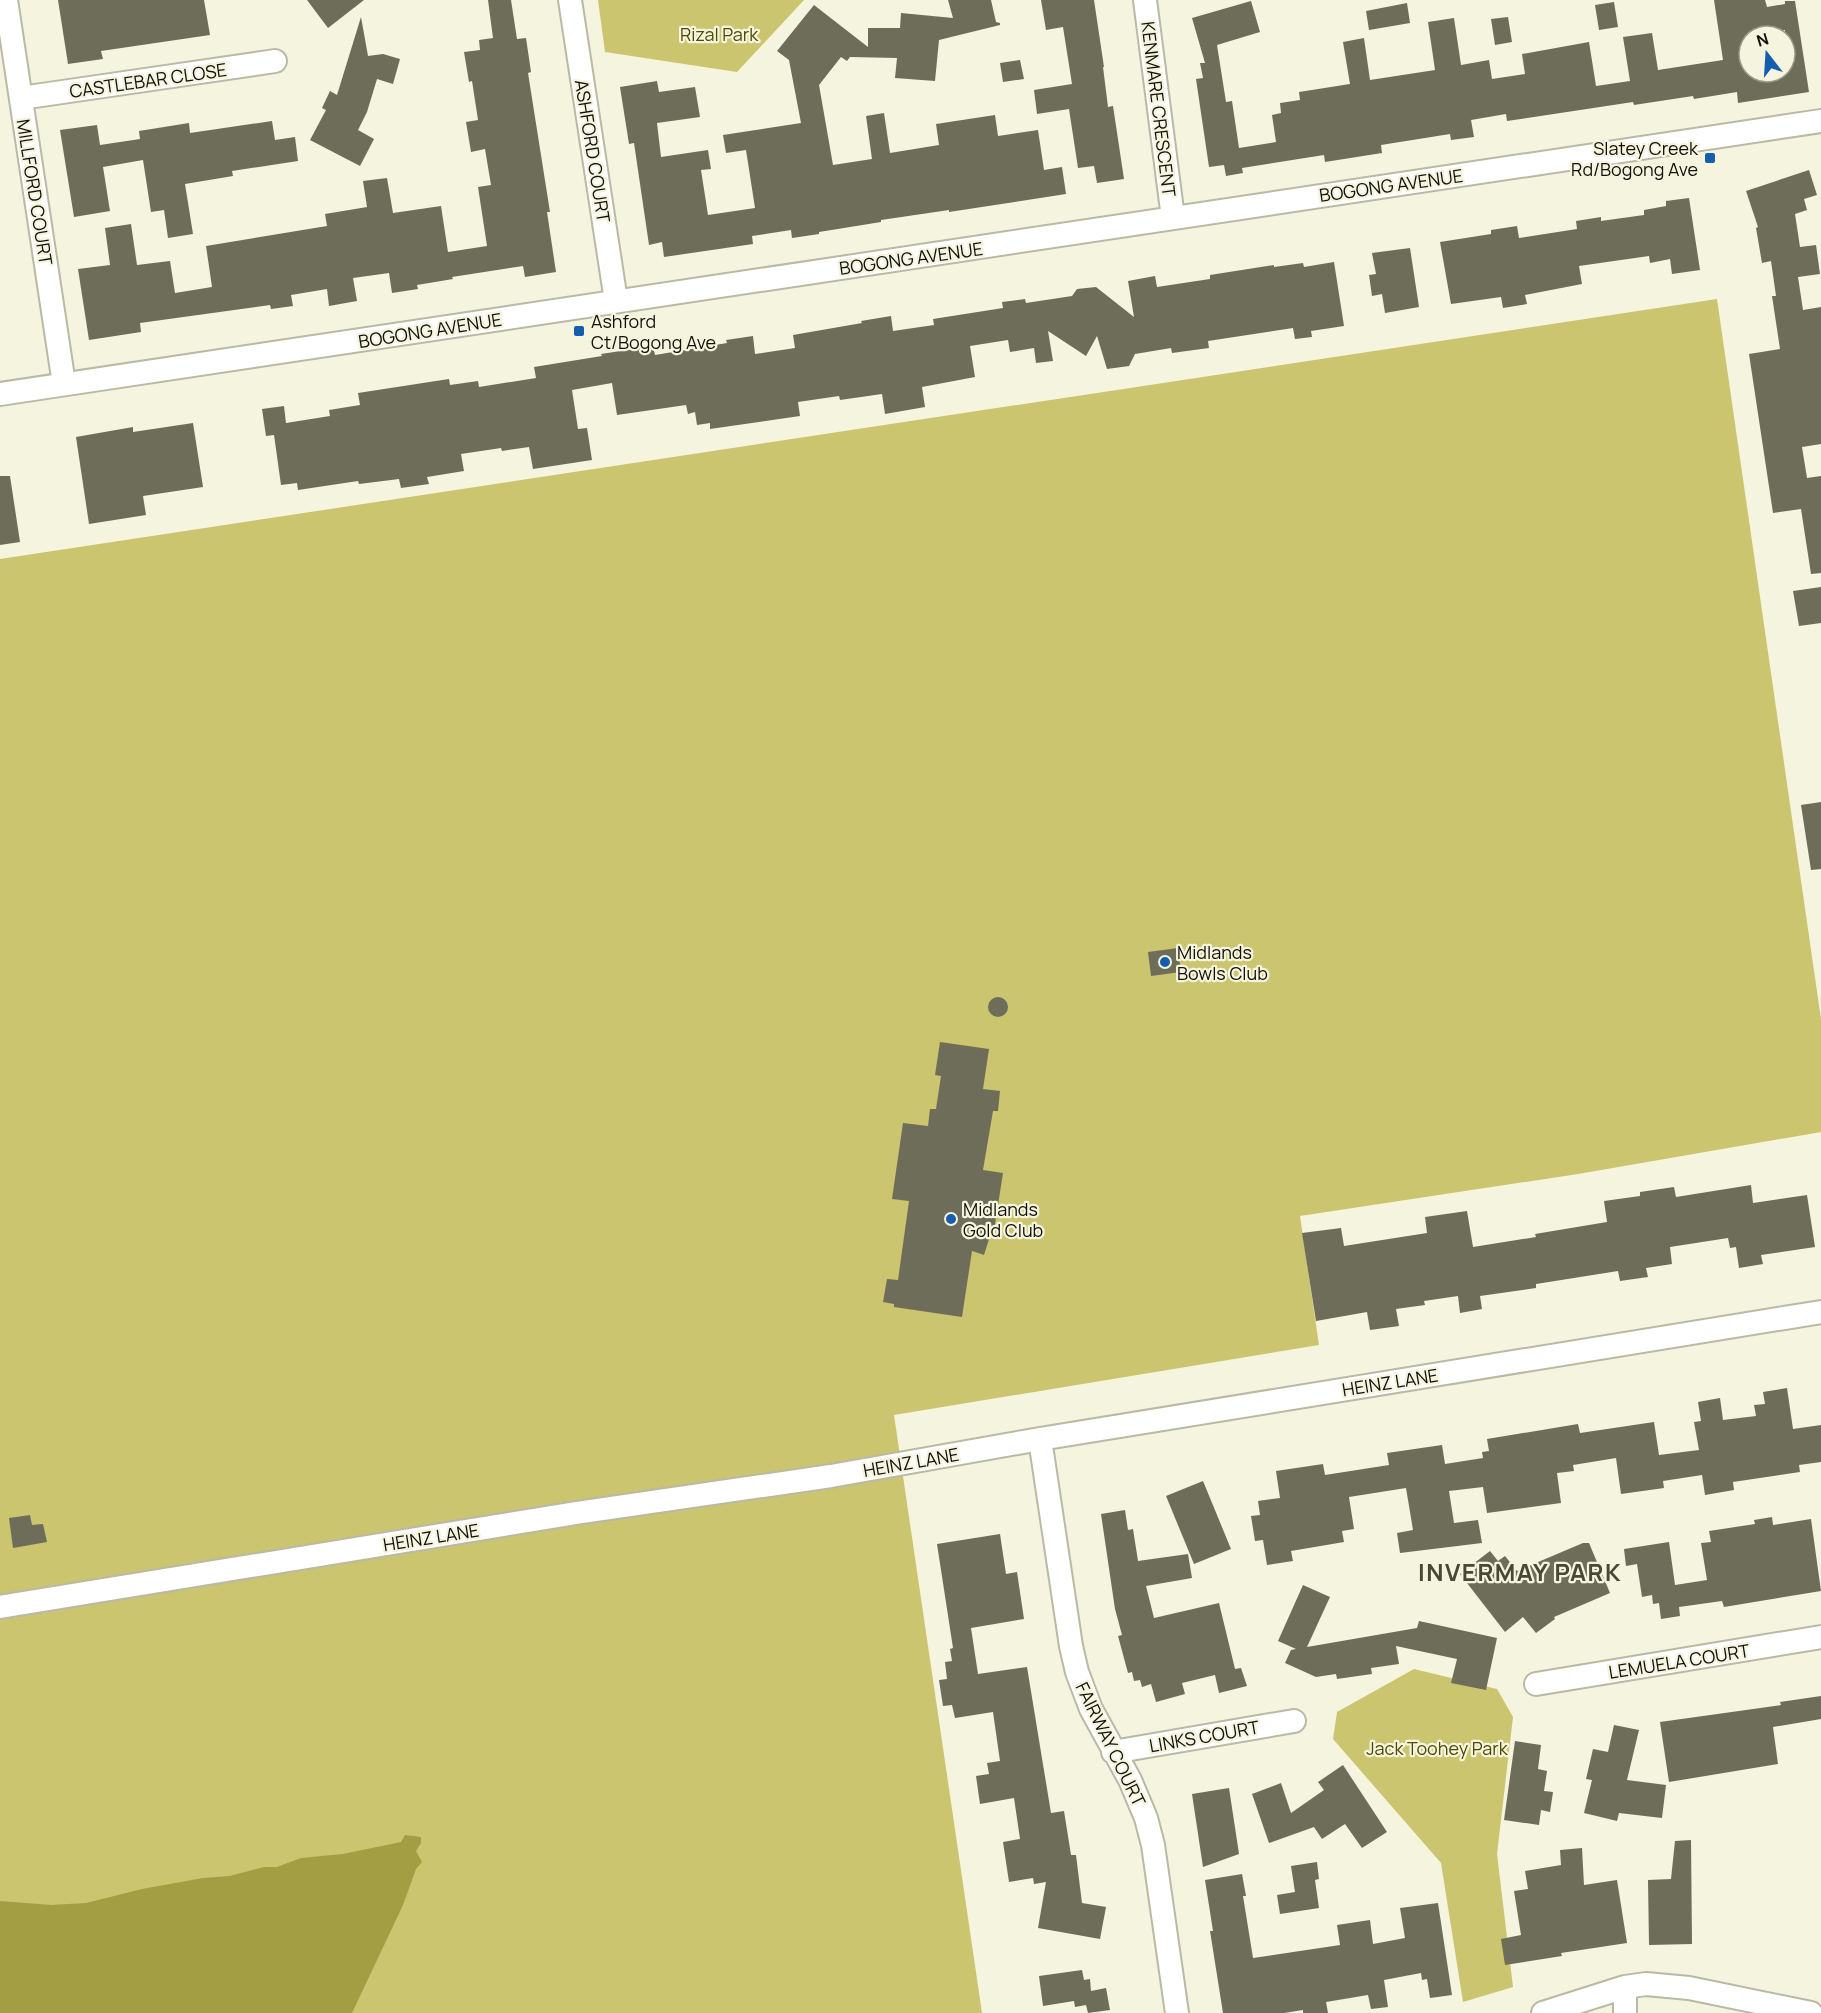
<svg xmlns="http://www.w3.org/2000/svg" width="1821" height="2013" font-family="Manrope,sans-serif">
<rect width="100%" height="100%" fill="#f5f4de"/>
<!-- green -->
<path fill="#cbc56f" d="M598,0H804L737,72L605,52Z
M1717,299L1821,1019V1132L1578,1174L1300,1216L1319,1345L894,1415L982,2013H0V559Z
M1414,1669L1497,1689L1513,1717L1497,1854L1513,1987L1463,2002L1441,1863L1333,1739L1337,1712Z"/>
<!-- water -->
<path fill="#a39d44" d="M405,1835L421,1837V1843L416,1851L422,1862L416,1869L403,1905L352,2013H0V1901L51,1905L86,1903L142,1889L203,1878L230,1876L264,1867H277L301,1858L343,1854L401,1842Z"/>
<!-- building -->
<path fill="#6d6d5a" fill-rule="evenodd" d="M58,0H204L210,35L101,51L103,59L68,64Z
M307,0H364L328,28Z
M488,0H511L517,39L526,38L531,72L528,73L550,212H547L556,272L525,277L523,266L452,277L453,279L417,285L418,289L392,293L389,273L353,278L357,301L329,306L327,289L291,295L293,306L271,309L270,305L140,323L141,332L89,340L78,269L110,265L105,228L131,224L137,265L170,261L175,293L212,287L206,246L327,226L325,214L367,207L363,181L387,178L393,213L441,206L448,252L487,246L478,187L491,185L485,149L471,152L466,122L478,120L472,81L469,82L464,52L480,50L479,40L493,38Z
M948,0H991L996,22L1000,23V25L939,40L935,81L895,78L897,58L850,57L847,61L841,57L819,85L833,165L872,159L866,116L884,113L890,153L939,145L936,124L995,115L998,136L1038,130L1044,170L1062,167L1066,194L949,212V210L881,220V222L819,232V234L792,238L791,230L752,236L753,244L664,257L662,242L649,245L634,143L629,144L620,87L657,81L659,92L695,87L700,117L657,123L661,157L708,150L711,169L701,170L708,215L755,208L746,150L726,153L723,135L801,123L789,60L777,51L814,5L868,47V28H900L901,13L953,18Z
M1041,0H1094L1104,67H1103L1108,107L1113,106L1124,179L1097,183L1094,166L1078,168L1069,109L1037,114L1034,90L1072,84L1063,27L1046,30Z
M1714,0H1765L1767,7L1785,4V1H1795L1809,92L1738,103L1737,92L1694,99L1693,96L1634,105L1633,102L1507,121L1506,114L1471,120L1474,137L1451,140L1450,134L1381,145L1382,153L1325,162L1324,155L1242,168L1243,173L1226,176L1224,165L1209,167L1196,79L1203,78L1200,63H1205L1192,18L1251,1L1260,32L1217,45L1226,102L1232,101L1239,148L1276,142L1272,115L1281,113L1280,103L1300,100L1299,92L1350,84L1343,42L1364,38L1370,80L1435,70L1428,22L1454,18L1461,65L1489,60L1492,79L1525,74L1522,54L1589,42L1596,86L1630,81L1623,37L1652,33L1658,70L1723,60ZM1785,30V72H1749V36Z
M1614,2L1618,27L1599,30L1595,5Z
M1407,3L1410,23L1369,30L1366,11Z
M361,17L368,56L383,54L400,59L393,84L377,79L367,112L358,130L374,139L360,166L310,140L326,110L322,108L330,91L337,95Z
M1508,17L1512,42L1495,45L1491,19Z
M1020,60L1024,79L1003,82L1000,63Z
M272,121L275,140L295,137L298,161L232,171L233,176L185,184L193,234L168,238L164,210L151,212L143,160L103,167L110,211L74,217L60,130L97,125L100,145L140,139L139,131L189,123L190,133Z
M1809,170L1817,195L1804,199L1807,210L1795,214L1800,247L1816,245L1820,274L1798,277L1803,310L1821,307V444L1802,447L1807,478L1821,476V573L1811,574L1801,509L1773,513L1749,354L1780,349L1772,296H1776L1771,261L1762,263L1756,228L1758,227L1746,191Z
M1689,198L1700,270L1672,274L1670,259L1650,263L1649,256L1579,266L1582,284L1525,295L1527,304L1503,308L1501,297L1451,304L1440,242L1491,234V230L1517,226L1519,238L1577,229L1576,221L1601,217V221L1644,215V210L1666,206V201Z
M1410,248L1419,307L1385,313L1382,294L1372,296L1369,275L1376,274L1372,253Z
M1334,262L1344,326L1311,331L1312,337L1295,339L1293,328L1208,341L1209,348L1172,353L1171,348L1135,354L1129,366L1107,369L1097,336L1086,356L1048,331L1053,361L1036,363L1034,348L1010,352L1008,340L970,346L975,377L922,387L925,407L885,414L882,394L840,400L839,396L798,402L800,416L710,429V423L697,425L695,412L688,414L686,405L617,415L612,383L572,390L578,429L587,428L592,460L533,469L529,447L502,451L501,448L461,454L464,471L427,477L429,484L401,488L399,479L359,484L358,481L298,490L297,483L281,485L274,435L266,436L262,409L284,406L286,423L330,416L329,410L360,405L358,393L449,379L450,385L478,381L479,387L536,378L534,367L602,356L601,354L653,346L655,355L727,343L726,340L753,336L755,354L795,348L793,335L862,323L861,321L891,316L893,331L934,325L933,319L1003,308L1002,302L1025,299L1026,303L1072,296L1077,289L1096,287L1134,317L1128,281L1155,276L1157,287L1210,279V275L1274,265V267L1303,263L1304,267Z
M193,423L203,487L143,496L146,515L89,524L76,437L133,427V432Z
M0,476H10L20,542L0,545Z
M1821,587V623L1799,626L1793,591Z
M1821,802V869L1811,870L1801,805Z
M1178,948L1181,972L1151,976L1148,952Z
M988 1007a10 10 0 1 1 20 0a10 10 0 1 1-20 0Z
M940,1042L989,1049L983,1089L1000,1091L998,1111H993L983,1170L1003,1173L993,1237L990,1236L984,1255L972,1251L962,1317L894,1307V1304L883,1302L887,1279L898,1280L909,1201L892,1199L903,1123L928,1126L930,1109H936L941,1076L935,1075Z
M1751,1185L1753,1203L1807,1195L1815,1247L1761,1255L1763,1264L1739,1268L1736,1247L1730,1248L1728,1238L1670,1247L1672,1264L1646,1268L1648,1277L1620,1281L1618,1271L1536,1284V1288L1480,1296L1482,1309L1460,1313L1458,1296L1424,1301L1425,1305L1396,1309L1399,1326L1370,1330L1367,1312L1316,1321L1302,1233L1341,1228L1344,1246L1427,1233L1425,1217L1467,1211L1473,1247L1536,1237L1535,1234L1607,1222L1604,1201L1640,1196V1192L1674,1187L1676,1197Z
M1787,1388L1793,1429L1821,1425V1462L1799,1465L1800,1472L1733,1482L1734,1490L1705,1495L1702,1475L1663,1481L1664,1488L1621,1494L1616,1458L1573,1465L1574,1471L1557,1473L1561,1503L1487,1513L1483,1487L1449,1491L1454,1523L1478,1520L1482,1543L1400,1553L1397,1533L1413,1530L1406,1488L1349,1497L1354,1529L1342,1531L1344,1542L1291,1551L1293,1561L1267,1565L1263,1540L1255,1541L1251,1516L1260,1515L1258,1501L1280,1498L1276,1471L1323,1464L1325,1475L1389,1465L1387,1453L1442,1445L1445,1464L1483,1458L1482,1452L1489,1451L1487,1439L1578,1424L1580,1433L1654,1422L1659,1455L1699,1450L1694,1422L1701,1421L1698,1402L1720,1398L1723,1420L1756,1416L1754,1405L1765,1404L1763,1392Z
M1203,1481L1231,1549L1194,1564L1166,1496Z
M1125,1510L1128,1530L1133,1529L1138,1561L1188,1554L1192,1578L1146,1586L1154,1618L1219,1603L1235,1669L1241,1668L1247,1686L1219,1693L1215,1675L1182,1683L1185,1694L1156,1702L1151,1684L1142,1687L1140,1680L1134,1681L1132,1672L1128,1673L1118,1636L1122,1635L1115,1609L1101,1514Z
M30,1515L32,1525L43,1524L47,1542L13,1548L9,1518Z
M1772,1517L1773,1525L1811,1519L1821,1591L1724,1607L1722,1601L1679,1607L1680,1616L1661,1619L1659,1603L1653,1604L1652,1595L1642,1597L1637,1564L1626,1566L1624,1549L1669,1542L1675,1585L1707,1580L1701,1543L1711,1542L1709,1531L1755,1524L1754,1520Z
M1000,1534L1006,1574L1017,1572L1024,1619L971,1628L978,1674L1027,1667L1051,1813L1064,1811L1071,1855H1076L1082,1903L1106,1907L1100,1939L1038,1928L1046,1882L1034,1884L1033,1878L1009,1882L1003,1842L1020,1839L1014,1798L980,1804L976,1776L989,1774L987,1763L1000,1761L993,1712L955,1718L952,1705L943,1706L939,1680L947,1679L945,1662L952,1661L950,1649L953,1648L937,1544Z
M1583,1543H1589L1610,1593L1554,1617L1555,1619L1536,1633L1523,1617L1505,1632L1460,1574L1490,1551L1498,1561L1505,1556L1517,1571Z
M1303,1585L1330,1597L1307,1647L1417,1628L1419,1621L1497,1638L1486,1690L1451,1683L1457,1659L1396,1646L1399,1664L1371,1668L1372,1674L1337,1679L1336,1674L1316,1677L1285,1663L1291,1650L1296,1649L1278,1641Z
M1821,1696V1719L1773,1727L1778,1764L1669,1782L1660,1722L1781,1705L1780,1702Z
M1614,1725L1639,1730L1627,1780L1666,1785L1662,1818L1619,1813L1617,1821L1584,1813L1592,1780L1586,1779L1593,1749L1608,1752Z
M1515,1741L1541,1745L1538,1769L1547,1771L1544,1791L1553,1792L1550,1812L1541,1810L1539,1825L1504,1820Z
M1343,1765L1387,1832L1362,1848L1345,1824L1322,1839L1314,1827L1269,1843L1252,1794L1281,1783L1291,1813L1324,1790L1318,1782Z
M1229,1788L1239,1854L1203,1867L1192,1794Z
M1691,1840L1692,1944L1649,1945L1648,1880L1671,1879L1675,1841Z
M1582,1848L1584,1885L1617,1880L1627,1943L1561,1953L1562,1956L1505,1965L1501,1939L1521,1935L1514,1891L1528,1889L1525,1871L1561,1865L1560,1850Z
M1317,1862L1319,1879L1315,1880L1319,1908L1280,1914L1277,1895L1295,1892L1291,1866Z
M1242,1874L1246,1896H1243L1253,1958L1340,1945L1337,1925L1370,1920L1373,1944L1405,1938L1400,1908L1438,1903L1452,1995L1430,1998L1427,1979L1422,1980L1421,1973L1384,1980L1388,2007L1371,2009L1368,1995L1326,2002L1328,2013H1303V2010L1284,2013H1223L1210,1931H1213L1205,1880Z
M1082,1970L1084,1980L1090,1979L1091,1991L1106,1988L1110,2010L1088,2013L1086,2005L1075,2007L1074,2001L1043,2006L1039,1976Z"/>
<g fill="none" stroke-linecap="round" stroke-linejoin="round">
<!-- minor casing -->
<g stroke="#bab9a4" stroke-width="26">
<path id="minor" d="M6,0L64,384
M570,0L616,301
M1145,0L1173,218
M21,98L275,61
M0,394L1821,121
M1040,1439L1071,1646L1077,1672L1091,1709L1130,1780L1146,1818L1153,1845L1177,2013
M0,1607L576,1513L831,1476L1040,1439L1821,1312
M1536,1684L1821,1637
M1113,1752L1294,1721
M1543,2013L1625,1987L1646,1984L1689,1988L1811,2013
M1625,2013V1987"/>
</g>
<!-- minor -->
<use href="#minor" stroke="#fff" stroke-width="22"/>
</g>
<!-- markers -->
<g fill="#155dad" stroke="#f5f4de" stroke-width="2">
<rect x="1704" y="152" width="12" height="12" rx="3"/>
<rect x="573" y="325" width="12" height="12" rx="3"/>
<circle cx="1165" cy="962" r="6"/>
<circle cx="951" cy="1219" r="6"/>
</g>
<g text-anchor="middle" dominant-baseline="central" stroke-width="4.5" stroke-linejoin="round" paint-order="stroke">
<!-- park labels -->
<g font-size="18" fill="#4f4a01" stroke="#f5f4de">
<text x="719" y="34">Rizal Park</text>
<text x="1437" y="1748">Jack Toohey Park</text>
</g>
<!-- street labels -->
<g font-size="18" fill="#11110a" stroke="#f5f4de">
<text transform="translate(148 80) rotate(-8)">CASTLEBAR CLOSE</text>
<text transform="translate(1159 109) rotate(83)">KENMARE CRESCENT</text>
<text transform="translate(593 151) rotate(81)">ASHFORD COURT</text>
<text transform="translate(1391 185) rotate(-8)">BOGONG AVENUE</text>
<text transform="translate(35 192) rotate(81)">MILLFORD COURT</text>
<text transform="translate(911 258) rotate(-8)">BOGONG AVENUE</text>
<text transform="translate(430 330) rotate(-9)">BOGONG AVENUE</text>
<text transform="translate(1390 1382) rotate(-9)">HEINZ LANE</text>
<text transform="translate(911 1462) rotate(-10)">HEINZ LANE</text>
<text transform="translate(431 1537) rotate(-9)">HEINZ LANE</text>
<text transform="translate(1679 1661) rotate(-9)">LEMUELA COURT</text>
<text transform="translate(1204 1736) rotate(-10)">LINKS COURT</text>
<text transform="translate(1111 1744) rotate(64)">FAIRWAY COURT</text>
</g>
<!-- poi labels -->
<g font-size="18" fill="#11110a" stroke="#f5f4de" text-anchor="start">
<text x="1698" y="148" text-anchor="end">Slatey Creek<tspan x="1698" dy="21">Rd/Bogong Ave</tspan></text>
<text x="591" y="321">Ashford<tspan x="591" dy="21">Ct/Bogong Ave</tspan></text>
<text x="1177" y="952">Midlands<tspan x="1177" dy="21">Bowls Club</tspan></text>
<text x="963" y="1209">Midlands<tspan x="963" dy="21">Gold Club</tspan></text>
</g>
<!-- district labels -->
<g font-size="24" font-weight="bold" letter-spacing="1.5" fill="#494836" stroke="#f5f4de">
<text x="1520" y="1571">INVERMAY PARK</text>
</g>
</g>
<!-- north arrow -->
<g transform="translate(1767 54) rotate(343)"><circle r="28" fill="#f5f4de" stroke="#9a9989" stroke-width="1.5"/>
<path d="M0-4.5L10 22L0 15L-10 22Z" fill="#155dad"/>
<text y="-9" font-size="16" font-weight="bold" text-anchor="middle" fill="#11110a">N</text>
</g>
</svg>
